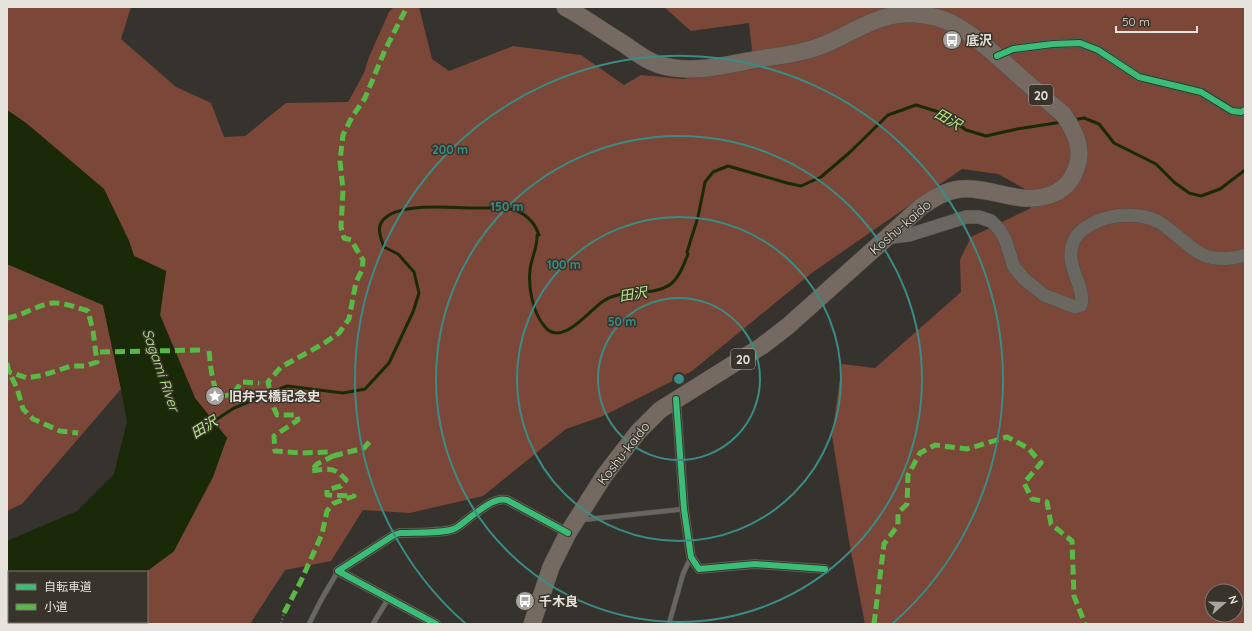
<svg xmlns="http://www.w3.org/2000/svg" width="1252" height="631" font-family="Quicksand,'Noto Sans JP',sans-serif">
<rect width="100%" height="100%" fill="#36332e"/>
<!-- green -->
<path fill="#7b4738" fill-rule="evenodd" d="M7,7H131L121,39L176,87L211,103L224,137L245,136L286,103L348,102L364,73L369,57L389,12L394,7H419L432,59L449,71L513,46L581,55L624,85L641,75L683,79L754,69L749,23L691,31L664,7H1245V624H865L849,541L832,436L842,364L875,368L961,292L960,260L971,237L1031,208L1027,190L998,174L962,169L813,272L692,371L603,416L566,429L483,496L410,513L363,510L331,561L285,570L250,624H48L57,622H147V572H146L174,551L227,438L195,398L160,315L166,271L134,256L129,241L104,189L26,123L7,110ZM1212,591H1236V615H1212Z
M7,264L103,305L121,389L22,504L7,511Z"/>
<!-- water -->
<path fill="#1a2a08" d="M7,110L26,123L104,189L129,241L134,256L166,271L160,315L195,398L227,438L213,477L174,551L146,572H9V622H57L48,624H7V541L77,511L114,474L127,422L121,389L103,305L7,264Z"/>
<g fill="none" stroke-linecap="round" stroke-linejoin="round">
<!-- stream -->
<path stroke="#1a2a08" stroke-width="3" d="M1073,120L1084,118L1099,124L1114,143L1156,164L1174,182L1189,193L1201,196L1220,189L1245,170
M211,423L234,408L287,386L343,393L365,389L389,363L413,312L419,293L414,272L398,254L384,247C381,238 376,228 383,220C398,202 449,208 472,208C489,209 507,204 523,214C532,220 535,225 539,235H537C538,247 531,258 530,270C528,288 533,313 545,327C562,347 589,311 602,302C623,287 654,298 672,283C680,276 684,264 688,254L687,252L698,217L705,182L713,172L728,166L787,183L801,186L821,177L849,153L888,115L916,105L939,112L966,130L986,136L1017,129L1062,122"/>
<!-- lane casing -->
<g stroke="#524f4a" stroke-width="5.5">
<path id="lane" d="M581,520L684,509
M309,624L320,602L338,571
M373,624L388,599
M669,624L683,574L691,557"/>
</g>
<!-- street casing -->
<g stroke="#524f4a" stroke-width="10">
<path id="street" d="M997,56L1013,49L1053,44L1080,43L1098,50L1139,77L1201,92L1232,111L1241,112L1245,110
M676,399L684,509L691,557L699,569L755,564L825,569
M436,624L338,571L394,535L400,533C415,532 445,534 456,528C469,520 491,496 507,500L568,533"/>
</g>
<!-- secondary casing -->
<g stroke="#524f4a" stroke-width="14">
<path id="secondary" d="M885,238L909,235L966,217H979L991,221L999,229L1005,239L1014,267L1024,279L1044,295L1075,307L1081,305C1086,286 1064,266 1073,243C1077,231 1089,225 1100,220C1117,214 1140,213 1157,221C1165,225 1173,233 1181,239C1189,245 1196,253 1206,256C1217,260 1234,259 1245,255"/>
</g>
<!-- highway casing -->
<g stroke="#524f4a" stroke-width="18">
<path id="highway" d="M532,624L551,567L568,533L604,476L638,432L660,410L762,346L788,326L922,206C934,198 945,191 960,189C993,186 1023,209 1057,192C1066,187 1073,178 1076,169C1084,149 1075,132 1064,115C1045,99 1027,83 1009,67C993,52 976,37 957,26C939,15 910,11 890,16C863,22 841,40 815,48C795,55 773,56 753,60C722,66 691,74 660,65C647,61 635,52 624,44C604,32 585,18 565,7"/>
</g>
<!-- path -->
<path stroke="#666461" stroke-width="2" stroke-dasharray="2 2" stroke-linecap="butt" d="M204,350L209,351
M96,353L100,352
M259,383L268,382
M281,624L284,613"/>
<!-- lane -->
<use href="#lane" stroke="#686662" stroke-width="4.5"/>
<!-- street -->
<use href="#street" stroke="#686662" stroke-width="9"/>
<!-- secondary -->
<use href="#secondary" stroke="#6a6660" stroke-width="13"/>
<!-- highway -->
<use href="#highway" stroke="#746a61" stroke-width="17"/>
<!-- quiet -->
<path stroke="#58b947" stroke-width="5" stroke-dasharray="10 5" stroke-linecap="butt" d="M7,318C23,316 36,305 52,303C62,302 78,308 88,311L93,331L97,362L85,366H71L44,375L27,378L9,372
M209,351C210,360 212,388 219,394C222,396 225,396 228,395C235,393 238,388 241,382L259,383
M100,352L204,350
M7,363L9,372L17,388L23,409L33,419L60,431L78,433
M333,456L364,448L372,439
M284,613L301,581L322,534L327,511L334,503L354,496L327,495V490L341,486L346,480C334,466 328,469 311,471L317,464L333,456L328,452L302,453L275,451L274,436L298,420L297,415H277L274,408L268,382L281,367L323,344L339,333L349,319L356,282L362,270L363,260L351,240L344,238L341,227L343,190L340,161L343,135L352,117L365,98L385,50L407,7
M874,624L884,544L898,525V513L907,504L908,475L920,453L935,445L967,449L1007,437L1028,448L1041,463L1024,483L1032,499L1047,502L1051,524L1072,541L1074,596L1085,624"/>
<!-- cycleway casing -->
<g stroke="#39342b" stroke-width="8">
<path id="cycleway" d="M997,56L1013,49L1053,44L1080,43L1098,50L1139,77L1201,92L1232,111L1241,112L1245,110
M676,399L684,509L691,557L699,569L755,564L825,569
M436,624L338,571L394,535L400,533C415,532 445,534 456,528C469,520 491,496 507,500L568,533"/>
</g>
<!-- cycleway -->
<use href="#cycleway" stroke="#3abd76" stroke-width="6"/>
</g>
<!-- distance rings -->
<g fill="none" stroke="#3a8c84" stroke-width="2">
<circle cx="679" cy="379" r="81"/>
<circle cx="679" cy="379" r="162"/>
<circle cx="679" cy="379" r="243"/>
<path d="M466 624A324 324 0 1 1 892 624"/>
</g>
<!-- icons -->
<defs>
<g id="bus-disc" transform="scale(1)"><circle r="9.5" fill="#a8a5a0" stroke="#39342b"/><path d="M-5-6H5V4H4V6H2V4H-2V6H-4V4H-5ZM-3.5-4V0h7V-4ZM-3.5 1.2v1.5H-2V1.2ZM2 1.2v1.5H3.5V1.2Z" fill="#fff"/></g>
<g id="sight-disc" transform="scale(1)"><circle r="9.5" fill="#a8a5a0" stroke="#39342b"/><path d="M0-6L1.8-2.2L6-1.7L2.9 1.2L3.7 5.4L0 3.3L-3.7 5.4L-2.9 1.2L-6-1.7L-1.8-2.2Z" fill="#fff"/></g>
</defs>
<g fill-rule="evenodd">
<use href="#bus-disc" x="952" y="40"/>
<use href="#sight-disc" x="215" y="396"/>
<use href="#bus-disc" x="525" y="601"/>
</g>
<g text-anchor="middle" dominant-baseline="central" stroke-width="3" stroke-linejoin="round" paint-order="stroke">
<!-- shield labels -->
<g fill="#39342b" stroke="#b2aea8" stroke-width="1">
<rect x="1029" y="85" width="24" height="20" rx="3"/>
<rect x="731" y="349" width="24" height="20" rx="3"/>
</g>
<g font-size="12" font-weight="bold" fill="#e6e3dd">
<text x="1041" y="95">20</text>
<text x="743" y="359">20</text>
</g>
<!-- poi labels -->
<g font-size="13" font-weight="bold" fill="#e6e3dd" stroke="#39342b" text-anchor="start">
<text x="966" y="40">底沢</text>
<text x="229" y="396">旧弁天橋記念史</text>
<text x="539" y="601">千木良</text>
</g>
<!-- street labels -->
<g font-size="13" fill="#e6e3dd" stroke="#39342b">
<text transform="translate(900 227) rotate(-41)">Koshu-kaido</text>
<text transform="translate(623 453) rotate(-52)">Koshu-kaido</text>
</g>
<!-- water labels -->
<g font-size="14" font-style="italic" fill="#b6eb89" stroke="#39342b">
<text transform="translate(948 119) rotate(30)">田沢</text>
<text transform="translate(633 294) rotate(-9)">田沢</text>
<text transform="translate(161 370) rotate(71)">Sagami River</text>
<text transform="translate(204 427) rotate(-32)">田沢</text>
</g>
</g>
<circle cx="679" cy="379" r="6" fill="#3a8c84" stroke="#39342b" stroke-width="2"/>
<g font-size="12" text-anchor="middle" font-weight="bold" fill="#3a8c84" stroke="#39342b" stroke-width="3" stroke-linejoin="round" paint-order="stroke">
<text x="450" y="154">200 m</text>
<text x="507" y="211">150 m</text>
<text x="564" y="269">100 m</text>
<text x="622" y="326">50 m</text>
</g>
<!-- border -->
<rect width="1252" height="631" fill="none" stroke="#e6e3dd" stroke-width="16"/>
<!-- legend -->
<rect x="8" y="571" width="140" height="52" fill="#39342b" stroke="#7e7a72"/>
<rect x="16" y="584" width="20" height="6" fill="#3abd76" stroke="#7e7a72"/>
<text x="44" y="591" font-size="12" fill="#e6e3dd">自転車道</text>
<rect x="16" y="604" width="20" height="6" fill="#58b947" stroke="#7e7a72"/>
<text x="44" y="611" font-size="12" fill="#e6e3dd">小道</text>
<!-- north arrow -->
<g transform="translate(1224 603) rotate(70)"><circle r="19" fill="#39342b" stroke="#7e7a72"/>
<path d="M0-3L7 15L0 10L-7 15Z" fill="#a8a5a0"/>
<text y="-6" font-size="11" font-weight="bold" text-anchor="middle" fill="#e6e3dd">N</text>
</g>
<!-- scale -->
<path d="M1116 26v6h81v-6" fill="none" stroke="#e6e3dd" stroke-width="2"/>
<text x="1122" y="26" font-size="12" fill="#e6e3dd" stroke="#39342b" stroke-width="3" paint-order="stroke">50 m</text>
</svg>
